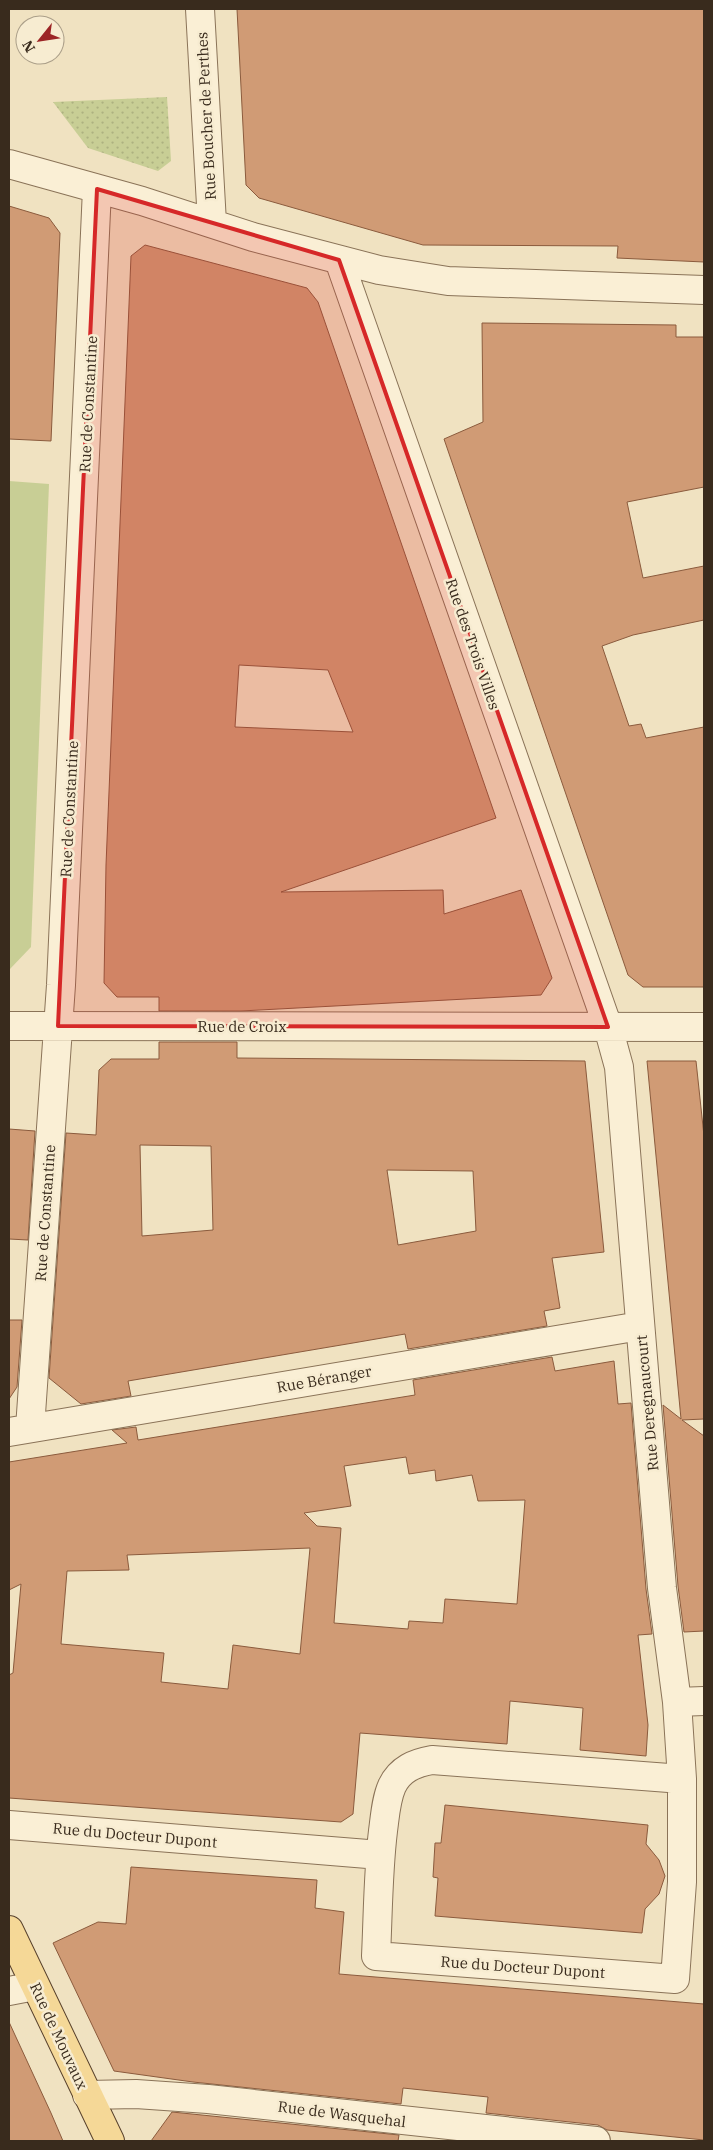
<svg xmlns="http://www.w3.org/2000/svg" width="713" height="2150" font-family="'IBM Plex Serif',serif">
<defs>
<pattern id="grass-dots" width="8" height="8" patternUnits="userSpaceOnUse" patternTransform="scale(1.25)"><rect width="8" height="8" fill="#c8ce95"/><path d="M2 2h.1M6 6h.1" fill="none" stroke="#adb180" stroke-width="1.8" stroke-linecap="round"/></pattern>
</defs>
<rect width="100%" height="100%" fill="#f0e2c1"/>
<!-- grass -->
<path fill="url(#grass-dots)" d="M167,97L171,161L158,171L88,148L53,102Z"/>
<!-- park -->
<path fill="#c8ce95" d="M9,481L49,484L31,947L9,970Z"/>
<!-- building -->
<path fill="#d09b75" stroke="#8b5b3d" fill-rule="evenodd" d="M237,9H704V262L617,258L618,246L423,245L259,198L246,185Z
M9,206L49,218L60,233L51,441L9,439Z
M145,245L307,288L318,302L496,818L281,892L443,890L444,914L521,890L552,978L541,995L241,1011H159V997H117L104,983L106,865L131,256ZM239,665L328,670L353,732L235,727Z
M482,323L676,325V337H704V487L627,502L643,578L704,566V620L633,635L602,646L629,726L641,724L646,738L704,727V987H643L628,975L444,439L483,422Z
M159,1042H237V1058L585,1061L604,1252L552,1258L560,1308L544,1311L547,1326L408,1349L405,1334L353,1343L128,1381L131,1396L81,1404L49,1378L66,1133L96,1135L99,1070L111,1059H159ZM140,1145L211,1146L213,1230L142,1236ZM387,1170L473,1171L476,1231L398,1245Z
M647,1061H696L704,1136V1419L682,1420L704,1436V1631L684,1632L678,1586L663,1405L681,1419Z
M9,1129L35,1131L28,1240L9,1239Z
M9,1320H22L17,1387L9,1399Z
M552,1357L555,1371L614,1361L618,1404L631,1403L646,1589L652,1634L638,1635L648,1725L646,1756L580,1750L583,1708L510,1701L507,1744L360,1733L353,1814L341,1822L9,1798V1675L13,1673L21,1584L9,1590V1462L127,1443L112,1430L136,1427L138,1440L415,1395L413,1380ZM406,1457L409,1474L435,1470L436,1481L472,1475L478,1501L525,1500L517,1604L445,1599L443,1623L409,1621L408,1629L334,1623L341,1528L317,1526L304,1513L351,1506L344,1466ZM310,1548L300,1654L233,1645L228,1689L161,1682L164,1653L61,1644L67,1571L129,1570L127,1555Z
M445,1805L648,1825L646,1844L659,1860L665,1876L659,1894L645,1909L642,1933L435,1916L438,1878L433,1877L435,1843H441Z
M131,1867L317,1880L315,1908L344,1912L339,1974L704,2004V2140L607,2130L598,2125L486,2113L488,2097L403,2088L401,2104L193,2082L114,2071L53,1943L98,1922L126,1924Z
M9,2022L51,2113L63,2141H9Z
M172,2112L399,2135L398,2141H151Z"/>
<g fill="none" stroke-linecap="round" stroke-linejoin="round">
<!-- minor casing -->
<g stroke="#8a7358" stroke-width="30">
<path id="minor" d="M200,9L212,223
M9,164L142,201L253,237L379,270L448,281L704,290
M339,260L608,1027L619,1067L662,1588L677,1702L682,1779V1882L675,1979L376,1956C378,1914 378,1872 383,1831C385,1816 386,1799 392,1786C400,1769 415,1763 432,1760L682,1779
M9,1026L704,1027
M30,1428L61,985L97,189
M9,1432L640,1326
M677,1702L704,1701
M9,1825L380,1855
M9,1991L35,1986
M87,2095L136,2094L208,2099L596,2141"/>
</g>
<!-- major casing -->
<g stroke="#58412c" stroke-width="30">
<path id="major" d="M9,1930L110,2141"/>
</g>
<!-- minor -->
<use href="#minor" stroke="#faefd5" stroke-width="28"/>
<!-- major -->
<use href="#major" stroke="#f5d897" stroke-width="28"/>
</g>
<!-- marked area -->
<path fill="#d62828" fill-opacity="0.2" stroke="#d62828" stroke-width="4" stroke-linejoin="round" d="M97,189L339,260L608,1027L58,1026Z"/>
<g text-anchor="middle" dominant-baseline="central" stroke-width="5" stroke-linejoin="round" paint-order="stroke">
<!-- street labels -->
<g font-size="15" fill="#392b1d" stroke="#f7ecd1">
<text transform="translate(206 116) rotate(-93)">Rue Boucher de Perthes</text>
<text transform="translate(88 404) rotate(-87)">Rue de Constantine</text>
<text transform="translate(473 644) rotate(71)">Rue des Trois Villes</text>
<text transform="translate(69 809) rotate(-87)">Rue de Constantine</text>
<text x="242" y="1026">Rue de Croix</text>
<text transform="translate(45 1213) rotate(-86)">Rue de Constantine</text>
<text transform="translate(324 1379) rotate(-10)">Rue Béranger</text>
<text transform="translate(647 1403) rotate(-95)">Rue Deregnaucourt</text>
<text transform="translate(135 1835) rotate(5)">Rue du Docteur Dupont</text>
<text transform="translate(523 1967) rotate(4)">Rue du Docteur Dupont</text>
<text transform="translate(59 2036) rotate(65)">Rue de Mouvaux</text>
<text transform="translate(342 2114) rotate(7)">Rue de Wasquehal</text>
</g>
</g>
<!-- border -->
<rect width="713" height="2150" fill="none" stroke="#392b1d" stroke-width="20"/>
<!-- north arrow -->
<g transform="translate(40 40) rotate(240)"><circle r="24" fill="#f7ecd1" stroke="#ab9f89"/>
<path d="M0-4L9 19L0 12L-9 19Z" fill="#9c2526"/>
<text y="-8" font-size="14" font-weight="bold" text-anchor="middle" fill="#392b1d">N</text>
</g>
</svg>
